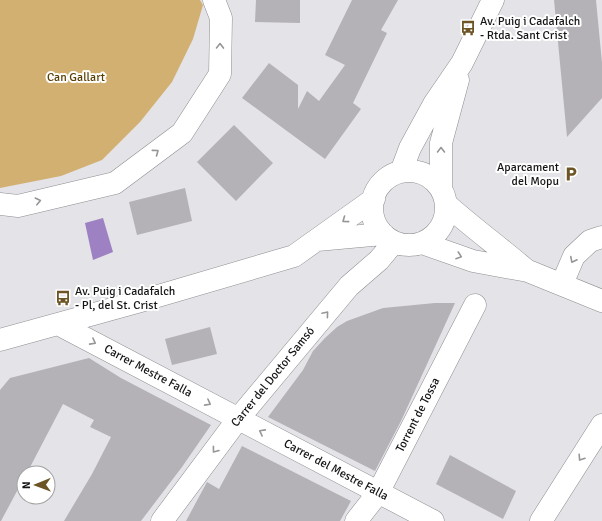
<svg xmlns="http://www.w3.org/2000/svg" width="602" height="521" font-family="Signika,sans-serif">
<rect width="100%" height="100%" fill="#e4e3e7"/>
<!-- green -->
<path fill="#d2b072" d="M0,0H200L203,5L193,39L172,82L140,122L102,160L61,176L0,188Z"/>
<!-- water -->
<path fill="#9d81c2" d="M103,218L113,252L93,260L85,223Z"/>
<!-- building -->
<path fill="#b4b2b6" d="M256,0H300V23L255,22Z
M352,0H398L381,30L387,33L353,103L361,109L325,159L242,98L269,63L298,85V109L307,91L319,101L345,65L325,55Z
M554,0H596L602,63V98L567,137Z
M234,125L273,163L236,201L197,162Z
M185,188L192,221L137,235L129,202Z
M435,303H455L401,421L375,471L268,417L303,370L313,351L325,338L337,327L347,321L383,308Z
M210,327L217,354L172,365L165,339Z
M89,358L121,378L211,425L182,467L141,521H64L92,474L111,437L90,427L94,420L63,404L27,473H24V478L1,521H0V390L10,378Z
M242,446L351,501L340,521H186L207,482L219,489Z
M450,455L516,491L503,519L436,484Z"/>
<g fill="none" stroke-linecap="round" stroke-linejoin="round">
<!-- minor casing -->
<g stroke="#8f8d91" stroke-width="23">
<path id="minor" d="M372 208a37 37 0 1 1 74 0a37 37 0 1 1-74 0Z
M401,172L410,148L434,104L462,63L493,0
M441,189V143L458,80
M0,204L18,206L115,183L182,133L220,74L221,18L214,0
M446,204C472,227 499,247 525,269
M317,240L383,234
M422,243L473,261L528,271L602,301
M562,284L574,256L590,241L602,237
M58,324L433,521
M0,340L141,301L294,256L374,199
M162,521L238,419L349,286L379,260L394,242
M356,521L378,493L475,305
M541,521L602,425"/>
</g>
<!-- minor -->
<use href="#minor" stroke="#fff" stroke-width="22"/>
</g>
<!-- one-way arrows -->
<defs><path id="oneway-chevron" d="M-2-3.5L2.5 0L-2 3.5" fill="none" stroke-width="1.6" stroke-linecap="round" stroke-linejoin="round"/></defs>
<g stroke="#979697">
<use href="#oneway-chevron" transform="translate(220 46) rotate(-89)"/>
<use href="#oneway-chevron" transform="translate(441 150) rotate(-90)"/>
<use href="#oneway-chevron" transform="translate(156 152) rotate(-37)"/>
<use href="#oneway-chevron" transform="translate(38 201) rotate(-13)"/>
<use href="#oneway-chevron" transform="translate(345 220) rotate(144)"/>
<use href="#oneway-chevron" transform="translate(459 256) rotate(19)"/>
<use href="#oneway-chevron" transform="translate(573 260) rotate(117)"/>
<use href="#oneway-chevron" transform="translate(326 314) rotate(-50)"/>
<use href="#oneway-chevron" transform="translate(93 342) rotate(28)"/>
<use href="#oneway-chevron" transform="translate(208 403) rotate(28)"/>
<use href="#oneway-chevron" transform="translate(262 432) rotate(-152)"/>
<use href="#oneway-chevron" transform="translate(215 450) rotate(127)"/>
<use href="#oneway-chevron" transform="translate(581 458) rotate(123)"/>
</g>
<!-- icons -->
<defs>
<g id="bus-bare" transform="scale(1.2)"><path d="M-5-6H5V4H4V6H2V4H-2V6H-4V4H-5ZM-3.5-4V0h7V-4ZM-3.5 1.2v1.5H-2V1.2ZM2 1.2v1.5H3.5V1.2Z" fill="#6c5424" stroke="#fff" stroke-width="2.5" paint-order="stroke"/></g>
<g id="parking-bare" transform="scale(1.2)"><path d="M-3.5-5.5H1a3.5 3.5 0 0 1 0 7H-1V5.5H-3.5ZM-1-3.4V-.6H.8a1.4 1.4 0 0 0 0-2.8Z" fill="#6c5424" stroke="#fff" stroke-width="2.5" paint-order="stroke"/></g>
</defs>
<g fill-rule="evenodd">
<use href="#bus-bare" x="468" y="28"/>
<use href="#parking-bare" x="571" y="174"/>
<use href="#bus-bare" x="63" y="298"/>
</g>
<g text-anchor="middle" dominant-baseline="central" stroke-width="4" stroke-linejoin="round" paint-order="stroke">
<!-- poi labels -->
<g font-size="12" fill="#171617" stroke="#fff" text-anchor="start">
<text x="480" y="21">Av. Puig i Cadafalch<tspan x="480" dy="14">- Rtda. Sant Crist</tspan></text>
<text x="559" y="167" text-anchor="end">Aparcament<tspan x="559" dy="14">del Mopu</tspan></text>
<text x="75" y="291">Av. Puig i Cadafalch<tspan x="75" dy="14">- Pl, del St. Crist</tspan></text>
</g>
<!-- park labels -->
<g font-size="12" fill="#583f02" stroke="#fff">
<text x="76" y="77">Can Gallart</text>
</g>
<!-- street labels -->
<g font-size="12" fill="#171617" stroke="#fff">
<text transform="translate(148 371) rotate(28)">Carrer Mestre Falla</text>
<text transform="translate(273 377) rotate(-51)">Carrer del Doctor Samsó</text>
<text transform="translate(418 415) rotate(-63)">Torrent de Tossa</text>
<text transform="translate(336 470) rotate(28)">Carrer del Mestre Falla</text>
</g>
</g>
<!-- north arrow -->
<g transform="translate(36 485) rotate(269)"><circle r="19" fill="#ffffff" stroke="#a2a2a2"/>
<path d="M0-3L7 15L0 10L-7 15Z" fill="#6c5424"/>
<text y="-6" font-size="11" font-weight="bold" text-anchor="middle" fill="#171617">N</text>
</g>
</svg>
